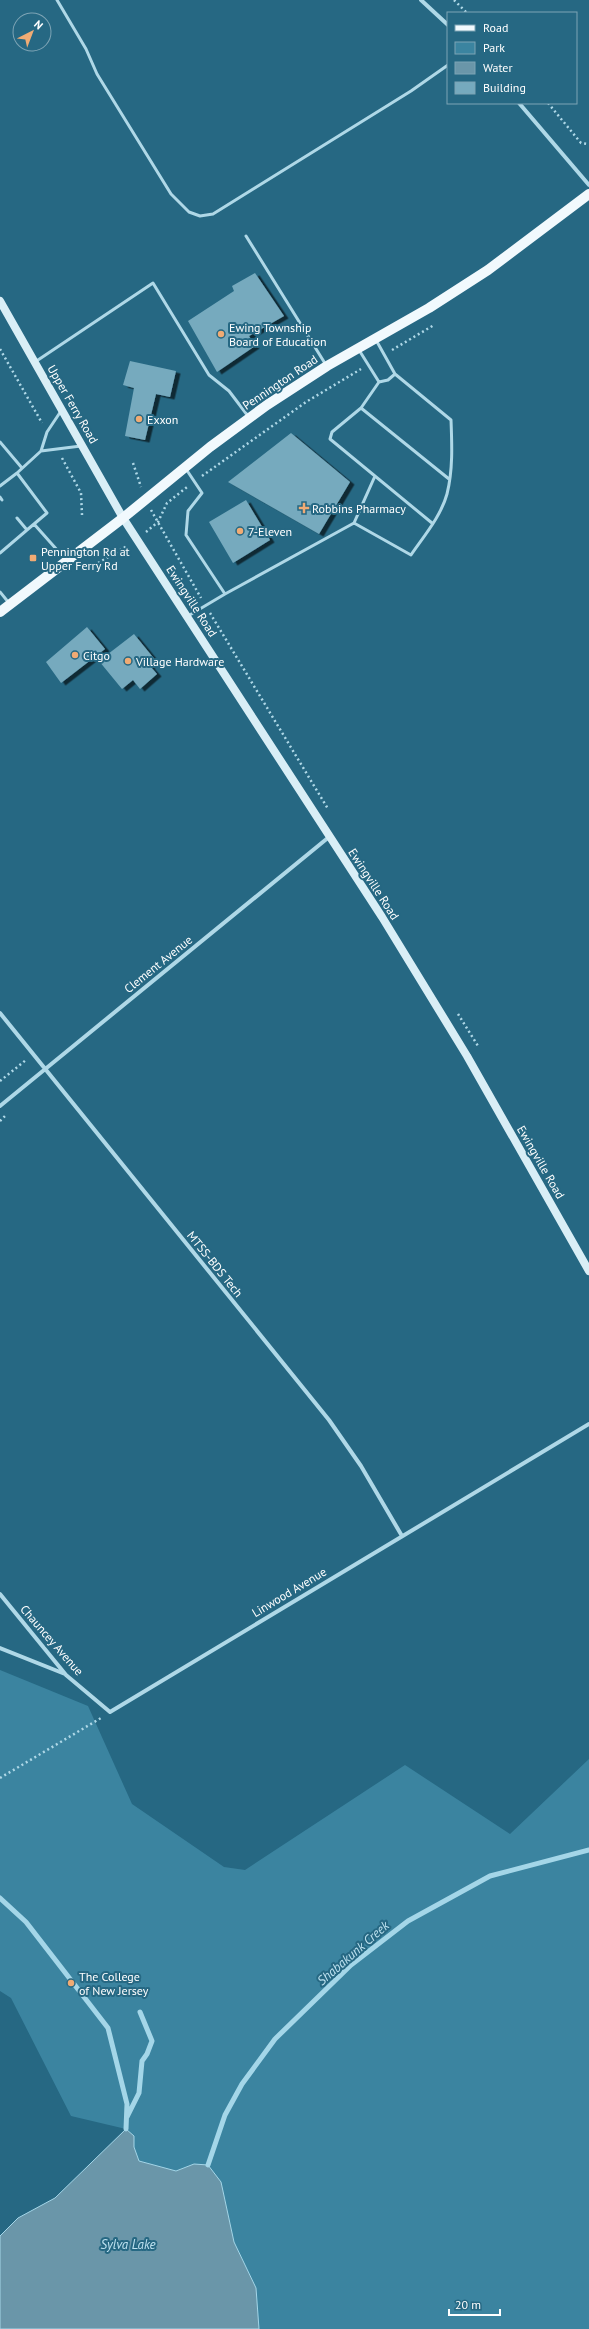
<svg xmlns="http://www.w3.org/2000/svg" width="589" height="2329" font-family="'PT Sans',sans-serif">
<defs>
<filter id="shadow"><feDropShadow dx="4.5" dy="2.5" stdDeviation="0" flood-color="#0009"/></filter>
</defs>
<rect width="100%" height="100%" fill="#266883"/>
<!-- green -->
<path fill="#3b84a0" d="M0,1670L88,1706L132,1804L224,1867L245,1870L405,1765L510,1834L589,1759V2329H259L256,2288L234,2242L221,2182L194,2164L176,2171L139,2161L134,2147V2136L126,2129L71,2116L11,1998L0,1991Z"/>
<!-- water -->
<path fill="#6a96a9" stroke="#a4d6e8" d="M126,2129L134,2136V2147L139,2161L176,2171L194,2164L208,2165L221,2182L234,2242L256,2288L259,2329H0V2236L18,2218L55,2198Z"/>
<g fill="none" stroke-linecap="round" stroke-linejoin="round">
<!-- stream -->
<path stroke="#a4d6e8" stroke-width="5" d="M0,1898L26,1922L108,2028L127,2104L126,2129
M127,2117L139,2093L142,2061L147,2054L152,2041L140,2012
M208,2165L225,2115L242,2084L275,2039L351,1965L408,1921L490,1876L589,1850"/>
</g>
<!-- building -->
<path fill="#76aabe" filter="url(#shadow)" d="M255,273L284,316L249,336L255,346L217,372L188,321L234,291L232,286Z
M130,361L176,371L170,397L156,394L145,440L125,436L134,388L123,385Z
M291,433L350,482L319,534L228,482Z
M246,500L270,540L233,563L209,522Z
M87,627L105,649L61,683L46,662Z
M134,634L156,661L150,666L157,674L140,689L133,680L122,689L99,661Z"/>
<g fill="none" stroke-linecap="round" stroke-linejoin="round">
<!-- path -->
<path stroke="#afd8e7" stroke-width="2.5" stroke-dasharray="2 3" stroke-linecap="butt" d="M454,0L467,13
M548,103L581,143L589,144
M0,349L42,423
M392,350L434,325
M62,458L81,493L82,515
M133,463L141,487
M202,476L306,402L361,369
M151,510L201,598
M146,532L158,522L167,503L187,487
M98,563L127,546
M210,613L328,809
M458,1014L478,1046
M0,1081L26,1060
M0,1121L5,1116
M0,1778L101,1718"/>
<!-- service -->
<path stroke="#afd8e7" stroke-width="3" d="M57,0L86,49L97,74L171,194L189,212L200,216L213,214L411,91L448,65
M246,236L326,365
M359,350L379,382
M35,362L153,283L209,375L229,391L248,416
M395,374L388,380L379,382L361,408L332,432L330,439L432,523
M361,408L449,479
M0,442L22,468
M41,451L81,446
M186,469L202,493L188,511L186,535L225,594L188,616
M17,473L41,451L47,432L61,411
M0,486L17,473L47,513L34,524L66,560
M0,497L2,500
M17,518L27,530
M354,523L375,476
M0,553L34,524
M0,592L9,603
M225,594L354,523L411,555C424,536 441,516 447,494C453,470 452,445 451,420L395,374L376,340"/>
<!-- minor -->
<path stroke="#afd8e7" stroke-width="4" d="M421,0L448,25
M519,103L589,185
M0,1013L329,1420L361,1466L402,1536
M0,1106L329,837
M0,1594L66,1675L110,1712L589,1424
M0,1648L65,1674"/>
<!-- secondary -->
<path stroke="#d9eef6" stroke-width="8" d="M0,301L123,518L382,917L467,1056L589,1271"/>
<!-- primary -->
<path stroke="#f1f9fd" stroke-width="10" d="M0,612L123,518L210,447L267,405L327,366L429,308L488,270L589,194"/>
</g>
<!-- markers -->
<g fill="#f0ab74" stroke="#266883" stroke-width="1.5">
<circle cx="221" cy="334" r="4"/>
<circle cx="139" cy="419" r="4"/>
<path d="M302 502h4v4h4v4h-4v4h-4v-4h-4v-4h4z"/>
<circle cx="240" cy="531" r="4"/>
<rect x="29" y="554" width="8" height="8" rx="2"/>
<circle cx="75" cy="655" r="4"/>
<circle cx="128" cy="661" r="4"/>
<circle cx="71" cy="1983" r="4"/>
</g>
<g text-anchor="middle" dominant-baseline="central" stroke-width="4" stroke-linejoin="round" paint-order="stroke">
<!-- poi labels -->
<g font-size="12" fill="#fff" stroke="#266883" text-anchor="start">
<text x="229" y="327">Ewing Township<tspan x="229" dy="14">Board of Education</tspan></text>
<text x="147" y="419">Exxon</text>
<text x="312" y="508">Robbins Pharmacy</text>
<text x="248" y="531">7-Eleven</text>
<text x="41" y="551">Pennington Rd at<tspan x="41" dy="14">Upper Ferry Rd</tspan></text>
<text x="83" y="655">Citgo</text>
<text x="136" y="661">Village Hardware</text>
<text x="79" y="1976">The College<tspan x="79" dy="14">of New Jersey</tspan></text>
</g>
<!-- street labels -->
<g font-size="12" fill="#fff" stroke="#266883">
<text transform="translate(280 382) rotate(-34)">Pennington Road</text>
<text transform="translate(73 404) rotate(60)">Upper Ferry Road</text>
<text transform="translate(192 601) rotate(57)">Ewingville Road</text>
<text transform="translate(374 884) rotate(57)">Ewingville Road</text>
<text transform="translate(158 964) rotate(-39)">Clement Avenue</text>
<text transform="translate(541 1162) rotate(60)">Ewingville Road</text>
<text transform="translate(215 1264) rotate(51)">MTSS-BDS Tech</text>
<text transform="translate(289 1592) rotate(-31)">Linwood Avenue</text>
<text transform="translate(52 1640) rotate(49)">Chauncey Avenue</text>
</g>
<!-- water labels -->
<g font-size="13" font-style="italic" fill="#bee2f0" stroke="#266883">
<text transform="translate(353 1953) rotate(-41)">Shabakunk Creek</text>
<text x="128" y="2244">Sylva Lake</text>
</g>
</g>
<!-- legend -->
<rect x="447" y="12" width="130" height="92" fill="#266883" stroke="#7da4b5"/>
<rect x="455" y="25" width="20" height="6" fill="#f1f9fd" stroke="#7da4b5"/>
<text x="483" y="32" font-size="12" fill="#ffffff">Road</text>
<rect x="455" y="42" width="20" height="12" fill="#3b84a0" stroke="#7da4b5"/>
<text x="483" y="52" font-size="12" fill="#ffffff">Park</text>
<rect x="455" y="62" width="20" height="12" fill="#6a96a9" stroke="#7da4b5"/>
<text x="483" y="72" font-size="12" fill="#ffffff">Water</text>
<rect x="455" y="82" width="20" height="12" fill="#76aabe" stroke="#7da4b5"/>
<text x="483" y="92" font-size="12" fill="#ffffff">Building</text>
<!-- north arrow -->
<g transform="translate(32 32) rotate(42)"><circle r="19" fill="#266883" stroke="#7da4b5"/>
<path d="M0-3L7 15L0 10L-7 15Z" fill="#f0ab74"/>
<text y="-6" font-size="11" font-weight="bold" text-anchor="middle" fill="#ffffff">N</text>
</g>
<!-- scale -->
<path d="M449 2309v6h51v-6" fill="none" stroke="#ffffff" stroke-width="2"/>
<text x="455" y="2309" font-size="12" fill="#ffffff" stroke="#266883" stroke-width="3" paint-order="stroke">20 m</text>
</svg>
